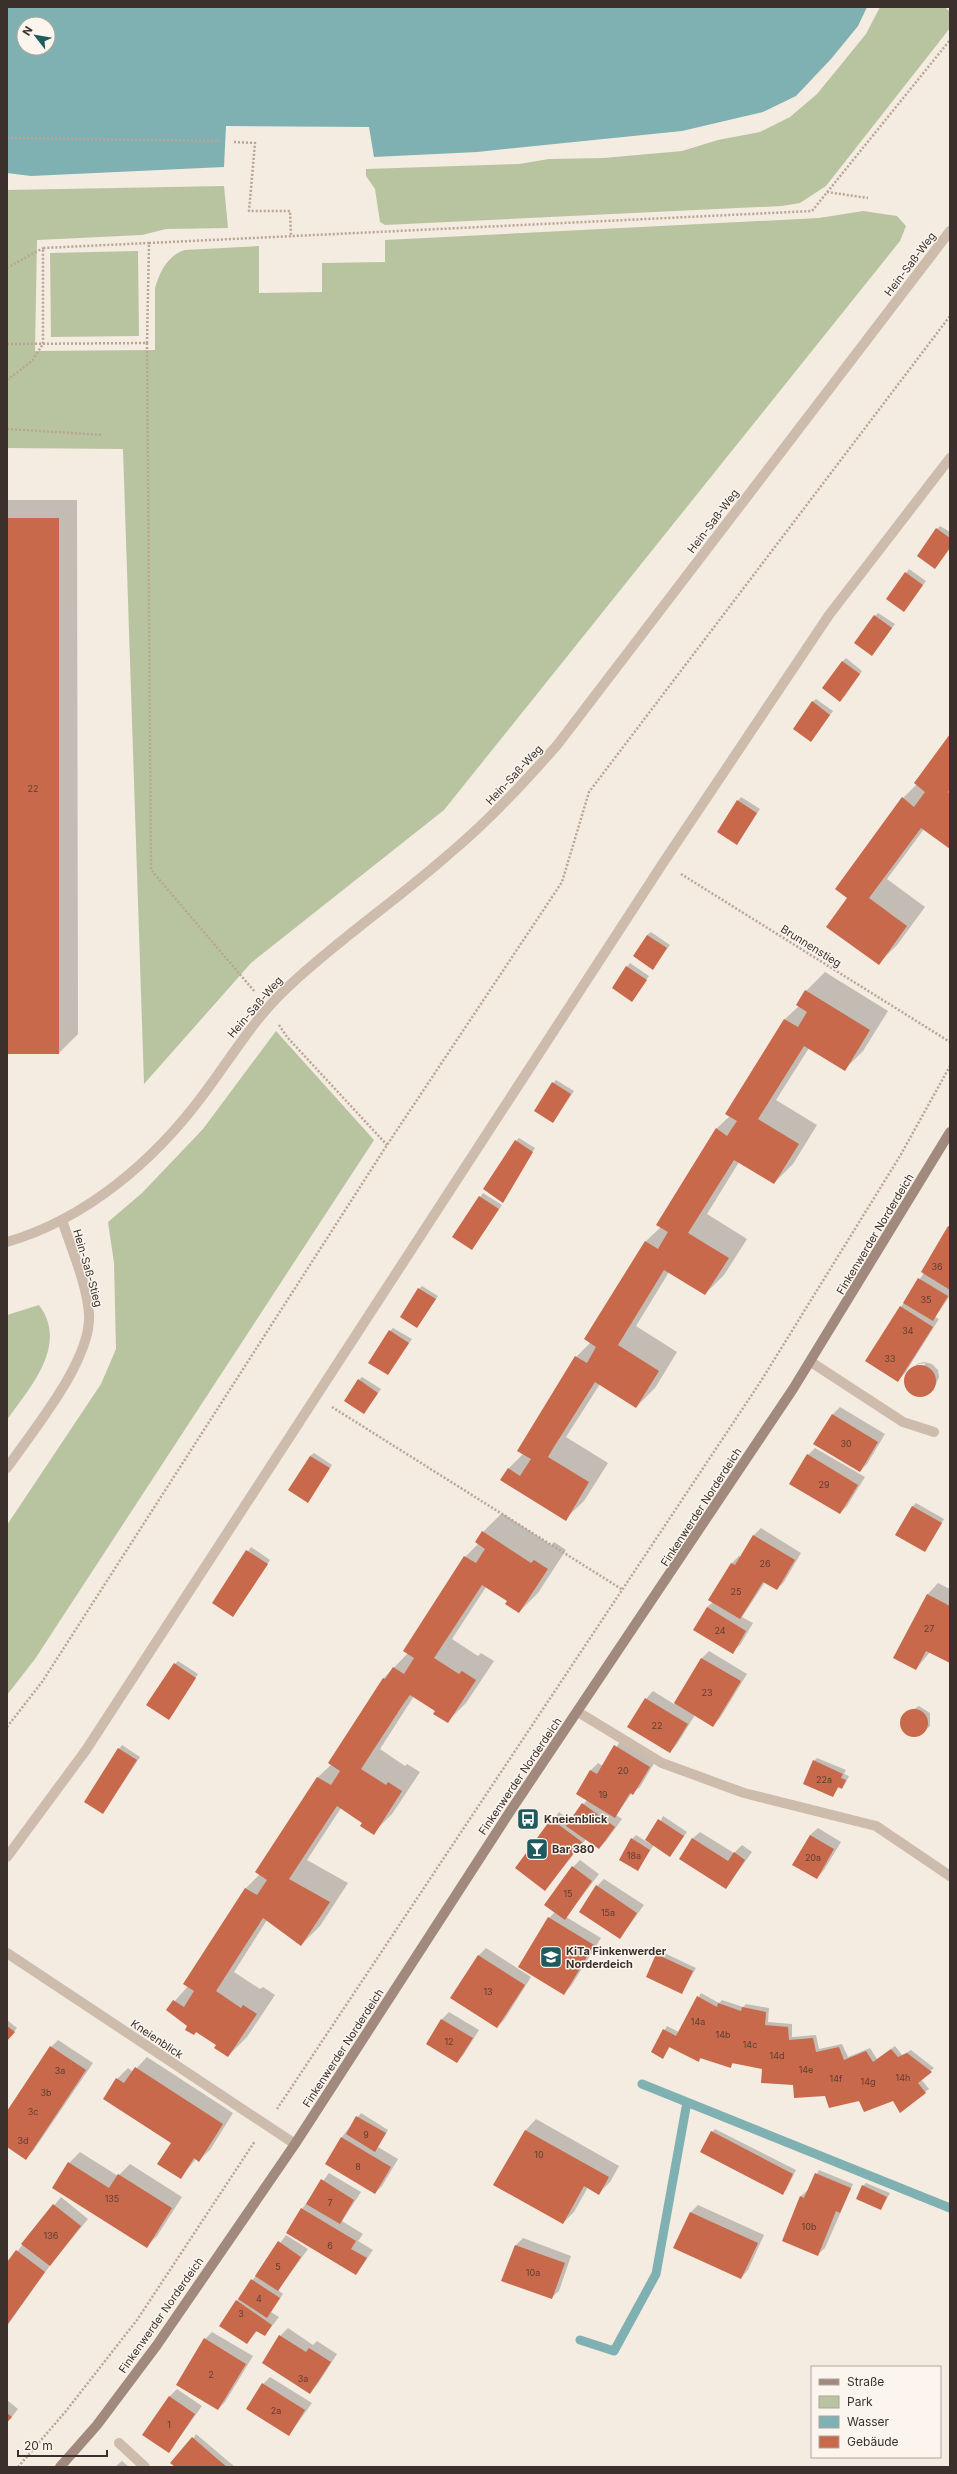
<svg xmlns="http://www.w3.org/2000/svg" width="957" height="2474" font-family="Inter,sans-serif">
<rect width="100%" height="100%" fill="#f4ebe1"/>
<!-- green -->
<path fill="#b8c4a0" d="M880,7H945L950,12V28L826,186L800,203L782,206L385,225L380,222L375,189L366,176V169L519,164L549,159L604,158L682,151L718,140L760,132L790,117L817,94L866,34Z
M224,186L228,228L166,229L142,235L37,240L35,351L155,350V288C160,271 168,255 185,250L259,246V293L322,292V263L385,262V240L819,218L863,211L897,216L906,226L900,241L444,810L251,963L144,1084L123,449L7,448V190Z
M138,251L139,336L51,337L50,253Z
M276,1031L374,1140L35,1659L7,1695V1525L101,1384L116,1349L114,1263L108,1222L142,1193L203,1129Z
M39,1305C69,1345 30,1387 7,1420V1315Z"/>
<!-- water -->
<path fill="#7fb0b2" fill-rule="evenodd" d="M7,7H867L858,26L831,59L796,96L763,112L682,131L477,152L374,157L369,127L226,126L224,167L31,176L7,173ZM24,24H48V48H24Z"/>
<!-- shadow -->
<path fill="#0003" d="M7,500H77L78,1034L59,1053H7Z
M940,526L950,532V548L937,529Z
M909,569L926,581L904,611L887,599Z
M878,613L895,624L872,655L875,616Z
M846,658L862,671L844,697L842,662Z
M816,699L833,711L811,741L812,702Z
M950,736V847L924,829L887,879L925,907L897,945L878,964L848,898L903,798L917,784Z
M741,797L760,809L737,844L738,801Z
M651,932L670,945L653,968L647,935Z
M630,963L649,976L632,1001L627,967Z
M825,972L888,1011L863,1051L844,1070L809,1048L776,1100L817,1125L793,1164L774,1183L739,1162L707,1214L747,1239L724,1275L705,1294L669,1272L636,1326L677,1352L655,1388L636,1407L600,1384L566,1437L608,1463L584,1501L565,1519L508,1469L523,1454L576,1357L591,1342L586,1339L646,1241L661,1227L716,1129L730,1116L727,1114L785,1019L799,1006L806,991Z
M556,1080L574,1091L556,1118L553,1083Z
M519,1138L535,1148L503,1201L516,1141Z
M483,1193L502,1205L472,1249L453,1236Z
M950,1226V1296L935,1317L939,1319L905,1373L897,1381L901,1307L924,1273Z
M422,1286L438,1296L420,1323L419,1289Z
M393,1328L412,1339L388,1374L390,1331Z
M924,1362L932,1364L938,1370L939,1377L934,1389L928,1394L920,1396L913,1394L907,1389L905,1381L907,1374L913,1368L925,1365V1363L915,1365L917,1364Z
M362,1377L381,1389L364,1413L359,1380Z
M840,1407L885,1434L867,1464L860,1471L815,1444L833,1414Z
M815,1448L865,1477L847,1506L840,1513L808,1455Z
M314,1453L332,1465L308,1501L310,1456Z
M916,1503L944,1519L925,1551L912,1507Z
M502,1513L551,1545L554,1542L566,1550L538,1593L519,1612L508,1601L486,1587L452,1639L478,1656L481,1653L494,1661L466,1703L447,1722L436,1711L414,1696L380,1749L405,1766L407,1764L420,1772L392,1814L373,1833L364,1823L341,1808L307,1860L348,1883L320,1926L301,1945L267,1920L234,1972L260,1989L263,1987L275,1995L247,2037L228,2056L217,2045L167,2010L188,1986L184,1983L246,1888L260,1874L257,1872L318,1777L332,1764L330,1762L384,1678L408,1653L465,1557L479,1543L483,1532Z
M761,1528L801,1553L784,1582L777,1589L765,1582L742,1617L753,1623L740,1645L732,1652L707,1607L713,1602L710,1600L732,1563L739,1556L741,1557L753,1536Z
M251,1547L270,1560L233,1616L214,1603Z
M938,1583L950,1589V1662L930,1652L916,1669L894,1658L928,1594Z
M709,1651L747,1674L720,1718L713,1726L695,1715L677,1744L670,1752L646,1699L653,1691L674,1704L702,1658Z
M178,1661L198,1674L172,1715L175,1664Z
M919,1706L930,1713V1726L921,1734H908L903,1729L901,1723L903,1716Z
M622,1739L656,1760L640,1787L632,1793L616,1815L622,1819L606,1841L599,1848L586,1839L545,1890L516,1868L559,1812L571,1821L587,1800L577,1794L591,1770L598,1763L603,1766Z
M122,1745L140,1757L103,1813L119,1749Z
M817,1758L846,1770L844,1774L849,1776L845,1784L842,1788L839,1787L833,1796L814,1761Z
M663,1816L687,1832L670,1855L654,1845L637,1870L632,1839L636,1835L650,1844Z
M818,1828L841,1842L824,1870L817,1878L810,1835Z
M700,1832L734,1853L742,1845L752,1852L726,1888L692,1839Z
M580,1860L599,1874L566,1917L601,1938L571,1986L564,1993L549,1918L555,1912L573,1867Z
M604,1879L644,1905L620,1938L597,1886Z
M486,1948L531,1977L504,2020L497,2027L452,1998L479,1955Z
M660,1951L696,1968L682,1992L657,1955Z
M701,1993L719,2003L722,2000L743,2007L746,2004L769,2008L768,2022L792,2024V2037L816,2035L819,2049L842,2044L848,2057L870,2048L877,2059L895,2046L902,2055L911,2050L934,2068L921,2079L929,2089L925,2092L860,2099L826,2095L794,2084L763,2069L734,2063L730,2066L702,2057L698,2061L670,2047L663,2057L652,2051L667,2026L679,2032Z
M449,2012L479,2030L464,2054L457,2062L427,2044L442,2019Z
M7,2020L17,2028L7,2041Z
M58,2040L93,2063L33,2151L26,2158L7,2146V2112L51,2047Z
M147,2057L233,2113L210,2150L199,2160L196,2159L181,2177L172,2143L117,2079L128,2068L133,2072Z
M361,2113L388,2130L378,2147L398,2159L382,2186L375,2193L326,2164L342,2137Z
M536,2119L619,2166L610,2182L599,2193L588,2187L574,2212L563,2223L495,2184L526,2130Z
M715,2129L796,2170L786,2190L782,2193L712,2132Z
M80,2152L118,2176L130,2164L182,2197L157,2236L146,2247L69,2163Z
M819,2170L853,2184L825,2248L817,2255L783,2241L801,2196L809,2189Z
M329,2173L361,2192L342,2221L363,2234L358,2241L373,2250L356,2274L302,2209Z
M866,2183L890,2193L881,2209L863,2186Z
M61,2197L88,2219L51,2264L7,2326V2264Z
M698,2205L764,2235L748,2270L741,2278L674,2247L691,2212Z
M286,2235L308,2249L278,2290L283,2294L271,2312L279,2317L265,2335L258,2330L247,2343L237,2301Z
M523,2238L571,2256L559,2291L551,2298L516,2245Z
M288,2328L313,2345L317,2341L337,2354L317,2385L310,2392L263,2363L280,2336Z
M212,2332L253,2356L225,2402L218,2409L178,2384L205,2339Z
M270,2377L312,2403L289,2435L263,2384Z
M177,2389L202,2406L169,2452V2397Z
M7,2400L18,2409L7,2423Z
M196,2434L235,2467H176Z
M122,2461L129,2467H115Z"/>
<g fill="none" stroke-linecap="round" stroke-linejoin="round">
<!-- stream -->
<path stroke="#7fb0b2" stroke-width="9" d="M642,2084L950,2208
M580,2340L614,2351L656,2274L687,2102"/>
</g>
<!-- building -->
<path fill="#c8694b" d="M7,518H59V1054H7Z
M936,528L950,538V548L935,569L917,556Z
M905,572L923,585L904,612L886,599Z
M874,615L892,628L872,656L854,643Z
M842,661L860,674L840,702L822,688Z
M812,701L830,715L811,742L793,729Z
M950,734V789L948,792L950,794V849L921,828L869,898L907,926L879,965L826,927L847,898L835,889L902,797L914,807L925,792L914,783Z
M737,800L757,813L737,845L717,832Z
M647,935L667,948L653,970L633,956Z
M626,966L647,980L632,1002L612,988Z
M805,990L870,1030L845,1071L804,1046L758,1119L799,1144L774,1184L734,1160L688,1233L729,1258L705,1295L664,1270L618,1345L659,1371L636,1408L595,1382L552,1450L548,1457L589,1482L566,1521L500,1480L508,1468L520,1476L531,1459L517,1451L575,1356L587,1363L596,1347L584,1339L645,1241L658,1249L668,1232L656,1225L716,1128L727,1136L737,1121L725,1114L784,1019L798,1027L807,1012L796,1005Z
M552,1082L571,1094L553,1123L534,1111Z
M515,1140L533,1152L503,1203L483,1189Z
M479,1196L499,1209L472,1250L452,1237Z
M948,1226L950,1227V1290L921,1272Z
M918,1278L948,1296L933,1321L903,1303Z
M418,1288L436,1299L417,1328L400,1317Z
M900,1306L933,1327L898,1382L865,1361Z
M389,1330L409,1343L388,1375L368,1363Z
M904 1381a16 16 0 1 1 32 0a16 16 0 1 1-32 0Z
M358,1379L378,1393L364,1414L344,1401Z
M832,1414L878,1442L860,1472L813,1444Z
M807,1454L858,1485L840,1514L789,1484Z
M310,1456L330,1468L308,1503L288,1490Z
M912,1506L942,1523L925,1552L895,1535Z
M482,1531L531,1563L534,1560L548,1569L519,1613L505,1604L507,1601L482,1585L434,1658L459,1674L462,1671L476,1680L448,1723L433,1714L435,1711L410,1695L404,1703L361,1769L386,1785L388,1782L402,1791L374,1835L360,1826L362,1823L337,1806L331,1815L289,1879L330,1902L301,1946L263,1918L216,1991L241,2008L243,2005L257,2014L228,2057L214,2048L216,2045L196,2032L194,2035L185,2030L187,2026L166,2010L173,2000L184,2007L194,1991L183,1984L245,1888L257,1895L267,1880L255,1872L317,1777L331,1785L340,1771L328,1763L383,1678L385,1679L393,1667L404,1674L414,1658L403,1651L464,1556L476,1563L485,1549L475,1542Z
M753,1535L795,1560L777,1590L763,1582L740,1619L708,1600L731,1563L735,1565Z
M246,1550L268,1564L233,1617L212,1603Z
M927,1594L950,1606V1663L926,1651L916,1670L893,1658Z
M707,1607L746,1631L733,1654L693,1630Z
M701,1658L741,1681L713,1727L674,1703Z
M174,1663L196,1678L169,1720L146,1705Z
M645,1698L688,1724L670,1753L627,1727Z
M900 1723a14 14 0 1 1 28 0a14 14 0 1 1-28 0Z
M614,1745L650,1767L633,1795L630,1793L615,1818L576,1794L590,1770L597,1774Z
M118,1748L137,1760L103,1814L84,1802Z
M813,1760L843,1774L841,1778L846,1780L842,1789L838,1787L833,1797L803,1784Z
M582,1803L615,1827L599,1849L566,1826Z
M551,1819L582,1842L545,1891L515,1868Z
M658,1819L684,1836L670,1857L645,1840Z
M810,1835L834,1849L817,1879L792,1865Z
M631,1838L650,1850L638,1871L619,1860Z
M692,1838L728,1861L734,1852L745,1860L726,1889L679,1859Z
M572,1866L592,1881L565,1920L544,1905Z
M596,1885L637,1913L620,1939L579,1912Z
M548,1917L594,1945L564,1995L518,1967Z
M656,1954L693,1971L682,1994L646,1977Z
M478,1955L525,1985L497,2028L450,1998Z
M697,1996L717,2007L718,2003L741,2011L742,2007L766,2012L765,2025L788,2027L789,2040L813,2038L816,2052L839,2047L844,2060L866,2051L873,2062L891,2049L898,2057L907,2053L932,2072L918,2083L926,2093L900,2113L893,2101L864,2112L859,2101L829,2108L825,2096L794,2098L793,2085L761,2083L762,2069L732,2063L731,2068L700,2058L699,2062L669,2047L663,2059L651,2052L663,2029L676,2036Z
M441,2019L473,2038L457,2063L426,2044Z
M7,2026L15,2032L7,2041Z
M50,2046L86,2070L26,2160L7,2147V2111Z
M135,2067L223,2124L199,2162L194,2158L181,2179L157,2164L171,2143L103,2099L116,2078L124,2083Z
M356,2116L386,2133L375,2152L346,2134Z
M525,2130L609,2177L599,2195L584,2186L563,2224L493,2185Z
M711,2131L793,2174L783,2195L700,2152Z
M341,2137L391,2167L375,2194L325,2164Z
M68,2162L109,2188L118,2174L172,2208L147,2248L52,2188Z
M815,2173L851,2188L840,2213L836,2211L818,2256L782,2241L800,2196L804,2198Z
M321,2179L354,2200L340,2224L306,2204Z
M862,2185L887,2197L881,2210L856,2199Z
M53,2204L81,2226L50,2266L21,2244Z
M301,2208L356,2241L351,2249L367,2258L356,2275L286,2233Z
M690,2212L758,2243L741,2279L673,2248Z
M278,2241L301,2257L278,2291L255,2276Z
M515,2245L565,2263L552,2299L501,2281Z
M16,2250L45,2272L7,2325V2262Z
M251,2279L280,2298L267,2318L238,2299Z
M236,2300L272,2325L265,2336L256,2331L247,2344L219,2326Z
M279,2335L306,2352L309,2348L331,2362L310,2394L262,2363Z
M204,2338L246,2364L218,2410L176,2385Z
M262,2383L305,2410L289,2436L246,2409Z
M169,2396L195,2414L169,2453L142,2435Z
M7,2413L12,2417L7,2422Z
M192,2437L215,2457L227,2467H175L170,2463Z"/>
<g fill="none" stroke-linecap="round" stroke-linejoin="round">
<!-- path -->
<path stroke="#b9a596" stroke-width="2.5" stroke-dasharray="2 2" stroke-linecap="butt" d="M7,138L220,141
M234,142L255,143L249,211H290L291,237
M827,192L868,198
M7,268L43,248
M147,343L151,870L255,992
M7,344L147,343L149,243L812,211L950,40
M7,380L32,361L43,344V248L149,243
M7,429L103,435
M681,874L950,1042
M279,1025L287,1037L387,1145
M332,1407L623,1590
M7,1727L42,1682L387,1145L562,882L589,792L950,316
M277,2109L761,1381L900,1156L950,1066
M18,2467L66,2411L137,2320L255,2141"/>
<!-- lane -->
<path stroke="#cdbbac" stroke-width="10" d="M811,1362L903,1422L934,1432
M578,1712L662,1763L744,1793L876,1826L950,1876
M7,1857L86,1750L663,863L829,615L950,458"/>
<!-- street -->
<path stroke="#cdbbac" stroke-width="10" d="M7,1242C86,1219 154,1161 203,1095C231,1058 254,1018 289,986C339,939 397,900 449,854C489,821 524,783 558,744L950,231
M7,1468C33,1430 92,1360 89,1314C87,1284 71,1248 62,1220
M7,1953L295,2144
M119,2443L145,2467"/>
<!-- secondary -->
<path stroke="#a18a7d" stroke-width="10" d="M60,2467L97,2425L157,2345L295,2144L511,1810L793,1389L950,1132"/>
</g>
<!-- icons -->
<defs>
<g id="bus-square" transform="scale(1.15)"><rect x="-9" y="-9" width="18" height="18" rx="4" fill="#1f5a5e" stroke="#fbf5ee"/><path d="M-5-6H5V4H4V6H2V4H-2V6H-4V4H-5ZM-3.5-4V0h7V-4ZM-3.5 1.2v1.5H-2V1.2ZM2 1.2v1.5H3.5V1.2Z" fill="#fff"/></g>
<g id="bar-square" transform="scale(1.15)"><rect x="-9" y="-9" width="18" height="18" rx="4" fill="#1f5a5e" stroke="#fbf5ee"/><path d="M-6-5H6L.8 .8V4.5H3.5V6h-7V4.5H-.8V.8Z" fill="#fff"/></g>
<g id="school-square" transform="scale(1.15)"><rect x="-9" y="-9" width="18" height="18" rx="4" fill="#1f5a5e" stroke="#fbf5ee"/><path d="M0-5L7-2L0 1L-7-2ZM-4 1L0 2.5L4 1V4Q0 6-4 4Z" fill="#fff"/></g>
</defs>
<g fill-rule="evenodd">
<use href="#bus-square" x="528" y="1819"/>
<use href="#bar-square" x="537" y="1849"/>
<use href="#school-square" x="551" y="1957"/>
</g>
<g text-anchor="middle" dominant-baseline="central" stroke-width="3" stroke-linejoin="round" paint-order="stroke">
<!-- number labels -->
<g font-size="9" fill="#5e3e33">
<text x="33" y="788">22</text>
<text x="937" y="1266">36</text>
<text x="926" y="1299">35</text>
<text x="908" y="1330">34</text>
<text x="890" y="1358">33</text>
<text x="846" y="1443">30</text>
<text x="824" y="1484">29</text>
<text x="765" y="1563">26</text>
<text x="736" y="1591">25</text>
<text x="929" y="1628">27</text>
<text x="720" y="1630">24</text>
<text x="707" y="1692">23</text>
<text x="657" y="1725">22</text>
<text x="623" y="1770">20</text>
<text x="824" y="1779">22a</text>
<text x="603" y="1794">19</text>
<text x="634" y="1855">18a</text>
<text x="813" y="1857">20a</text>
<text x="568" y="1893">15</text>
<text x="608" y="1912">15a</text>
<text x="488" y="1991">13</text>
<text x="698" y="2021">14a</text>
<text x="723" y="2034">14b</text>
<text x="449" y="2041">12</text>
<text x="750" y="2044">14c</text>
<text x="777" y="2055">14d</text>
<text x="806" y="2069">14e</text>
<text x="60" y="2070">3a</text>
<text x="903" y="2077">14h</text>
<text x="836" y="2078">14f</text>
<text x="868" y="2081">14g</text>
<text x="46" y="2092">3b</text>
<text x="33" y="2111">3c</text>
<text x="366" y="2134">9</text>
<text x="23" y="2140">3d</text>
<text x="539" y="2154">10</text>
<text x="358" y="2166">8</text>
<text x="112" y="2198">135</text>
<text x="330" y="2202">7</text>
<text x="809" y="2226">10b</text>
<text x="51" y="2235">136</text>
<text x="330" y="2245">6</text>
<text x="278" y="2266">5</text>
<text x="533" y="2272">10a</text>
<text x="259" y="2298">4</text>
<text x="241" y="2313">3</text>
<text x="211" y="2374">2</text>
<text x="303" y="2378">3a</text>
<text x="276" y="2410">2a</text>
<text x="169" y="2424">1</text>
</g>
<!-- street labels -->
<g font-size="11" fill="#3b302b" stroke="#fbf5ee">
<text transform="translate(910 264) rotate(-53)">Hein-Saß-Weg</text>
<text transform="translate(713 521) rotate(-53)">Hein-Saß-Weg</text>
<text transform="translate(514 775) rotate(-47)">Hein-Saß-Weg</text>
<text transform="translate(811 946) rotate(32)">Brunnenstieg</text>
<text transform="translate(255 1007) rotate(-49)">Hein-Saß-Weg</text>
<text transform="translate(875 1234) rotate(-59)">Finkenwerder Norderdeich</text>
<text transform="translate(88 1268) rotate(74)">Hein-Saß-Stieg</text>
<text transform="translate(701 1507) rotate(-57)">Finkenwerder Norderdeich</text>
<text transform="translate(520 1776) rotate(-56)">Finkenwerder Norderdeich</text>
<text transform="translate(157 2039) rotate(34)">Kneienblick</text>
<text transform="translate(343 2048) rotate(-57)">Finkenwerder Norderdeich</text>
<text transform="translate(161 2315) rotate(-55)">Finkenwerder Norderdeich</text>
</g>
<!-- poi labels -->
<g font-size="11" font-weight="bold" fill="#3b302b" stroke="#fbf5ee" text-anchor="start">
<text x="544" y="1819">Kneienblick</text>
<text x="552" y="1849">Bar 380</text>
<text x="566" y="1951">KiTa Finkenwerder<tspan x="566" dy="13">Norderdeich</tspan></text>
</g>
</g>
<!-- border -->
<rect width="957" height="2474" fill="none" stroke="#3b302b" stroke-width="16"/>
<!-- legend -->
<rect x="811" y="2366" width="130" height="92" fill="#fbf5ee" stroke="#aea6a0"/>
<rect x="819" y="2379" width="20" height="6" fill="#a18a7d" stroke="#aea6a0"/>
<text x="847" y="2386" font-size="12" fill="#3b302b">Straße</text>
<rect x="819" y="2396" width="20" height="12" fill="#b8c4a0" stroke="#aea6a0"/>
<text x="847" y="2406" font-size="12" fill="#3b302b">Park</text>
<rect x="819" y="2416" width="20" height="12" fill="#7fb0b2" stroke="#aea6a0"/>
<text x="847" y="2426" font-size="12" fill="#3b302b">Wasser</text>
<rect x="819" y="2436" width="20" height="12" fill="#c8694b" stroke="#aea6a0"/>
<text x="847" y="2446" font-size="12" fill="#3b302b">Gebäude</text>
<!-- north arrow -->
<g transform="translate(36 36) rotate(301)"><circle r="19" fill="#fbf5ee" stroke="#aea6a0"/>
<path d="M0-3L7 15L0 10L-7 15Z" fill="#1f5a5e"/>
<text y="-6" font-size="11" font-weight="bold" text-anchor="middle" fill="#3b302b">N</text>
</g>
<!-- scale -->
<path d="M18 2450v6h89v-6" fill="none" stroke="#3b302b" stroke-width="2"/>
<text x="24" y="2450" font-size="12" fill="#3b302b" stroke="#fbf5ee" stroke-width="3" paint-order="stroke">20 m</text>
</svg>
